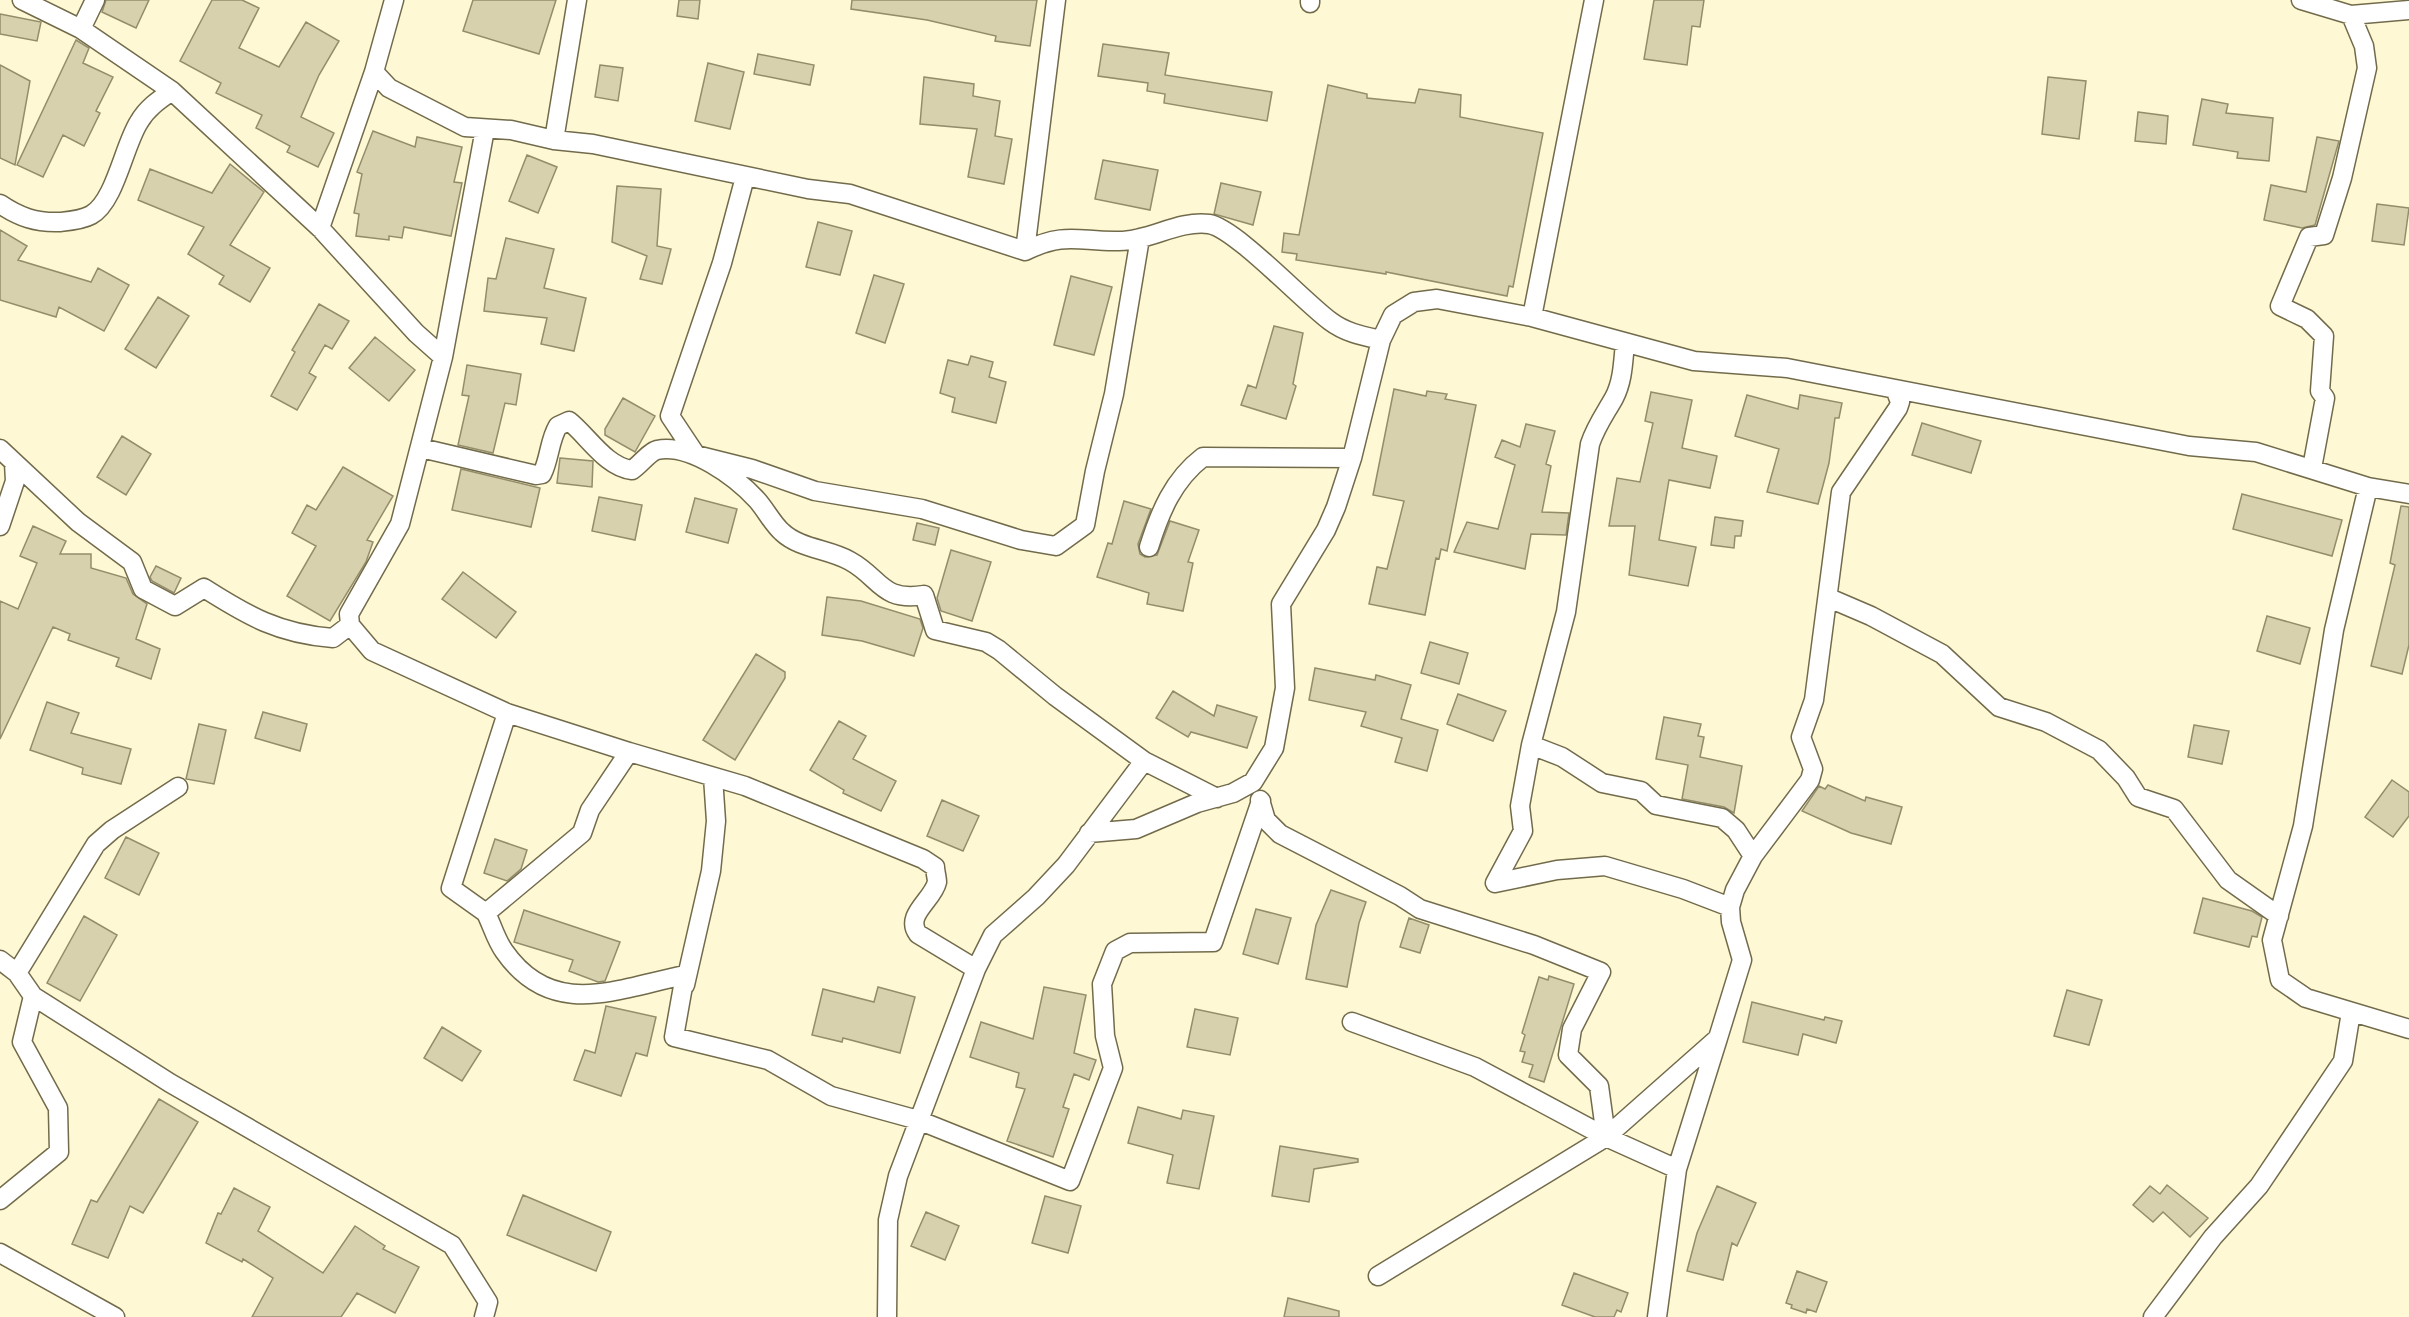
<svg xmlns="http://www.w3.org/2000/svg" width="2409" height="1317" font-family="'Work Sans',sans-serif">
<rect width="100%" height="100%" fill="#fff8d4"/>
<!-- building -->
<path fill="#d8d1ae" stroke="#938d6c" stroke-width="1.5" d="M106,0H149L136,28L102,12Z
M212,0H242L259,8L239,48L279,67L306,22L339,41L319,75L301,117L334,133L318,167L287,152L290,146L256,128L262,115L216,93L221,83L180,61Z
M473,0H556L539,54L463,31Z
M679,0H700L698,19L677,16Z
M852,0H1037L1030,46L995,41L996,36L927,20L851,9Z
M1654,0H1704L1700,27L1692,26L1687,65L1644,59Z
M0,14L41,22L37,41L0,34Z
M76,40L89,48L83,63L113,77L96,111L100,113L84,146L63,135L43,177L17,165Z
M1103,44L1169,53L1165,75L1272,92L1267,121L1164,103L1165,94L1147,91L1148,83L1098,76Z
M758,54L814,65L810,85L754,74Z
M708,63L744,72L730,129L695,121Z
M0,65L30,81L15,165L0,158Z
M600,65L623,68L618,101L595,97Z
M924,77L974,84L973,96L1000,101L995,136L1012,139L1004,184L968,177L977,129L920,124Z
M2048,77L2086,81L2079,139L2042,134Z
M1328,85L1367,94V98L1415,103L1419,89L1461,95L1460,117L1543,133L1513,287L1509,286L1507,296L1386,272V274L1296,260L1297,254L1282,252L1284,233L1299,235Z
M2202,99L2228,104L2226,113L2273,118L2269,161L2237,158L2238,152L2193,145Z
M2138,112L2168,116L2166,144L2135,141Z
M373,131L415,147L417,137L462,147L454,182L462,183L451,236L404,227L402,238L389,236V240L356,236L359,214L354,213L362,174L357,172Z
M2317,137L2339,141L2315,225L2302,228L2264,220L2271,185L2306,192Z
M527,155L557,167L538,213L509,201Z
M1103,160L1158,170L1150,210L1095,199Z
M230,164L264,192L230,245L270,268L250,302L219,284L224,276L188,254L204,227L138,200L150,169L212,193Z
M1221,183L1261,192L1253,225L1214,214Z
M617,186L661,189L657,246L671,249L662,284L640,279L647,256L612,242Z
M2377,204L2409,208L2404,245L2372,241Z
M818,222L852,231L840,275L806,267Z
M0,230L27,246L18,260L91,282L98,268L129,285L104,331L59,307L56,317L0,300Z
M506,238L554,249L544,288L586,298L574,351L541,344L547,318L484,311L488,278L496,279Z
M874,275L904,284L885,343L856,333Z
M1071,276L1112,287L1094,355L1054,345Z
M158,297L189,316L156,368L125,349Z
M319,304L349,321L332,349L325,345L309,373L316,377L297,410L271,396L295,352L292,350Z
M1274,326L1303,333L1293,384L1296,386L1286,419L1241,405L1248,385L1256,388Z
M375,337L415,370L389,401L349,368Z
M971,356L993,362L989,377L1006,382L996,423L952,412L955,398L940,393L948,360L968,365Z
M467,365L521,374L516,405L505,403L493,453L458,445L469,396L462,395Z
M1394,389L1426,396L1427,391L1447,394L1445,399L1476,405L1447,551L1441,549L1439,559L1436,558L1425,615L1369,604L1377,567L1387,569L1404,501L1373,495Z
M1651,392L1692,400L1682,448L1717,456L1710,488L1669,480L1659,540L1696,547L1688,586L1629,575L1635,526H1609L1617,478L1640,482L1653,423L1645,421Z
M1747,395L1798,409L1800,395L1842,403L1839,418H1835L1829,463L1818,504L1767,492L1779,449L1735,436Z
M623,398L655,416L635,452L605,435V429Z
M1922,423L1981,441L1971,473L1912,455Z
M1526,424L1555,431L1546,464L1551,466L1542,512L1569,513L1566,535L1531,534L1525,569L1454,552L1467,522L1498,529L1515,465L1495,457L1502,440L1520,447Z
M122,436L151,454L126,495L97,477Z
M560,458L593,461L592,487L557,483Z
M343,467L393,496L367,540L373,542L366,562L330,621L287,596L316,546L292,533L307,505L316,510Z
M461,469L540,488L531,527L452,510Z
M2242,494L2342,520L2332,556L2233,529Z
M599,497L642,505L635,540L592,531Z
M695,498L737,509L728,543L686,532Z
M1124,501L1151,509L1138,544L1140,554L1145,557L1157,555L1170,521L1199,530L1188,562L1193,563L1183,611L1147,604L1149,593L1097,577L1108,543L1112,544Z
M2401,506L2409,507V645L2402,674L2371,666L2395,565L2390,563Z
M1715,517L1743,521L1741,536H1735L1734,548L1711,545Z
M917,523L939,528L935,545L913,540Z
M33,526L66,541L60,554H91V568L126,578L133,594L147,604L136,639L160,649L151,679L116,666L119,658L68,640L70,634L53,627L0,739V601L18,609L37,563L20,556Z
M951,550L991,562L972,621L941,611L937,598Z
M156,566L181,578L174,593L152,581L150,577Z
M463,572L516,612L496,638L442,599Z
M827,597L861,601L920,619L923,628L914,656L862,641L822,635Z
M2267,616L2310,628L2300,664L2257,651Z
M1430,642L1468,653L1459,684L1421,673Z
M756,654L785,672V678L735,760L703,740Z
M1315,668L1375,680L1376,675L1411,685L1401,719L1438,730L1427,771L1395,762L1402,738L1361,726L1366,712L1309,700Z
M1173,691L1214,716L1217,705L1257,717L1247,748L1191,732L1188,737L1156,718Z
M1458,694L1506,711L1493,741L1447,724Z
M47,702L79,713L71,733L131,749L121,784L82,774L83,768L30,750Z
M263,712L307,724L300,751L255,738Z
M1664,717L1701,724L1698,736L1704,737L1700,757L1742,766L1734,813L1724,807L1682,799L1688,765L1656,759Z
M839,721L866,736L853,759L896,781L881,811L843,793L844,790L810,770Z
M199,724L226,730L214,784L186,779Z
M2194,725L2229,731L2222,764L2188,757Z
M2392,780L2409,792V816L2393,837L2365,817Z
M1828,785L1865,801L1866,797L1902,807L1891,844L1851,833L1802,811L1819,786L1825,789Z
M942,800L979,816L963,851L927,836Z
M126,837L159,853L139,895L105,878Z
M495,839L527,850L521,869L507,881L484,873Z
M1331,890L1366,902L1359,923L1347,987L1306,979L1316,925Z
M2203,898L2252,911L2262,917L2257,937L2252,936L2249,947L2194,933Z
M1256,909L1291,918L1278,964L1243,954Z
M524,910L620,942L605,981L598,982L569,971L573,960L514,942Z
M84,916L117,935L80,1001L47,983Z
M1409,918L1429,925L1420,953L1400,947Z
M1549,976L1574,984L1544,1082L1529,1077L1533,1065L1522,1062L1525,1052L1520,1051L1525,1035L1522,1033L1539,977L1548,980Z
M878,987L915,997L900,1053L843,1038L842,1042L812,1035L823,989L874,1002Z
M1044,987L1086,995L1074,1053L1096,1060L1089,1080L1074,1074L1063,1107L1069,1109L1053,1157L1007,1141L1025,1089L1016,1087L1019,1073L970,1057L981,1022L1033,1039Z
M2067,990L2102,1000L2089,1045L2054,1036Z
M1752,1002L1824,1020L1825,1017L1842,1021L1836,1043L1803,1034L1798,1055L1743,1042Z
M606,1006L656,1017L647,1056L636,1053L621,1096L574,1080L585,1050L595,1053Z
M1195,1009L1238,1018L1230,1055L1187,1047Z
M442,1027L481,1051L462,1081L424,1058Z
M159,1099L198,1122L143,1213L130,1206L108,1258L72,1244L91,1200L97,1202Z
M1138,1107L1181,1119L1183,1110L1214,1116L1199,1189L1167,1183L1173,1155L1128,1143Z
M1280,1146L1358,1159V1162L1314,1169L1309,1202L1272,1196Z
M2167,1185L2208,1218L2190,1237L2163,1212L2153,1222L2133,1205L2150,1186L2160,1194Z
M1717,1186L1756,1203L1737,1246L1732,1243L1723,1280L1687,1271L1697,1233Z
M234,1188L270,1207L258,1231L323,1273L355,1226L385,1246L383,1249L419,1267L395,1313L357,1293L341,1317H252L273,1278L243,1259L242,1262L206,1243L218,1213L221,1214Z
M523,1195L611,1232L596,1271L507,1235Z
M1045,1196L1081,1206L1068,1253L1032,1243Z
M926,1212L959,1226L945,1260L911,1246Z
M1797,1271L1827,1282L1816,1312L1807,1309L1806,1313L1791,1308L1792,1305L1786,1303Z
M1574,1273L1628,1293L1621,1312L1617,1310L1614,1317H1595L1562,1305Z
M1288,1298L1339,1311V1317H1284Z"/>
<g fill="none" stroke-linecap="round" stroke-linejoin="round">
<!-- street casing -->
<g stroke="#726b4b" stroke-width="21">
<path id="street" d="M22,0L81,29L172,91L320,228L416,333L443,357L400,524L349,614L350,625L372,651L507,713L629,752L590,810L582,833L486,913C492,925 496,940 504,951C552,1020 616,989 685,975L674,1037L768,1060L831,1096L918,1120L1070,1181L1113,1068L1105,1036L1102,984L1115,951L1130,943L1213,942L1261,801
M2301,0L2351,15L2409,10
M1310,3V0
M81,29L95,0
M374,72L389,88L465,127L511,130L554,140L593,144L808,189L850,194L1025,251C1066,231 1079,242 1119,241C1150,241 1178,220 1209,224C1235,228 1304,302 1330,321C1346,333 1363,336 1381,340
M554,140L577,0
M745,177L722,263L670,416L696,455L752,469L815,491L922,509L1021,540L1056,546L1085,525L1095,471L1114,394L1140,238
M0,204C19,217 36,223 60,222C70,221 82,220 91,215C115,202 124,145 139,122C147,108 159,100 172,91
M320,228L374,72L394,0
M1025,251L1056,0
M1532,317L1594,0
M1625,343C1623,362 1623,381 1614,398C1605,414 1596,426 1590,444L1566,612L1531,745L1562,757L1602,783L1641,791L1656,805L1722,818L1736,830L1753,856
M443,357L485,129
M421,448L536,475L542,474C550,458 549,441 558,426L569,421C588,436 606,467 632,470C640,465 649,452 657,450C690,443 736,477 757,500C766,510 772,523 782,532C800,549 829,549 850,561C881,578 881,602 924,595L935,630L986,642L999,650L1055,696L1144,761L1217,798
M0,449L78,522L132,562L143,589L175,606L204,588C248,616 279,634 333,638L350,625
M2312,468L2325,398L2320,391L2324,336L2307,319L2280,306L2309,237L2324,235L2342,178L2367,68L2364,46L2351,15
M2368,487L2334,630L2303,826L2272,940L2280,980L2306,998L2409,1029
M0,526L15,481L14,463
M1149,547C1160,512 1173,480 1203,457L1352,458
M1829,598L1871,616L1942,654L1999,707L2046,722L2099,750L2126,778L2138,797L2174,809L2228,880L2279,916
M1531,745L1520,806L1523,831L1495,883L1557,870L1605,866L1683,889L1730,907
M629,752L745,786L923,859L935,867C935,871 937,878 937,882C933,900 904,915 918,934L976,969
M1260,800L1266,820L1280,834L1400,896L1420,909L1534,945L1601,972L1572,1029L1568,1055L1599,1086L1606,1137
M1089,833L1136,829L1197,803L1233,793L1253,782L1274,748L1285,688L1281,604L1326,530L1336,507L1352,458L1381,340L1393,315L1414,302L1437,299L1532,317L1694,361L1787,368L2189,446L2256,452L2368,487L2409,494
M486,913L451,888L507,713
M0,960L17,973L33,996L22,1042L58,1108L59,1152L0,1200
M17,973L96,844L112,830L178,787
M685,985L711,871L716,821L713,777
M33,996L170,1083L452,1245L488,1302L484,1317
M1352,1022L1475,1067L1606,1137L1677,1169
M0,1253L115,1317
M1378,1276L1606,1137L1718,1038L1742,960L1731,922L1730,907L1735,890L1753,856L1810,780L1813,769L1801,737L1814,700L1841,492L1898,408L1900,402L1895,389
M887,1317L888,1220L898,1176L976,969L993,935L1036,897L1066,865L1144,761
M1657,1317L1677,1169L1718,1038
M2153,1317L2213,1237L2259,1186L2343,1061L2351,1012"/>
</g>
<!-- street -->
<use href="#street" stroke="#fff" stroke-width="18"/>
</g>
</svg>
